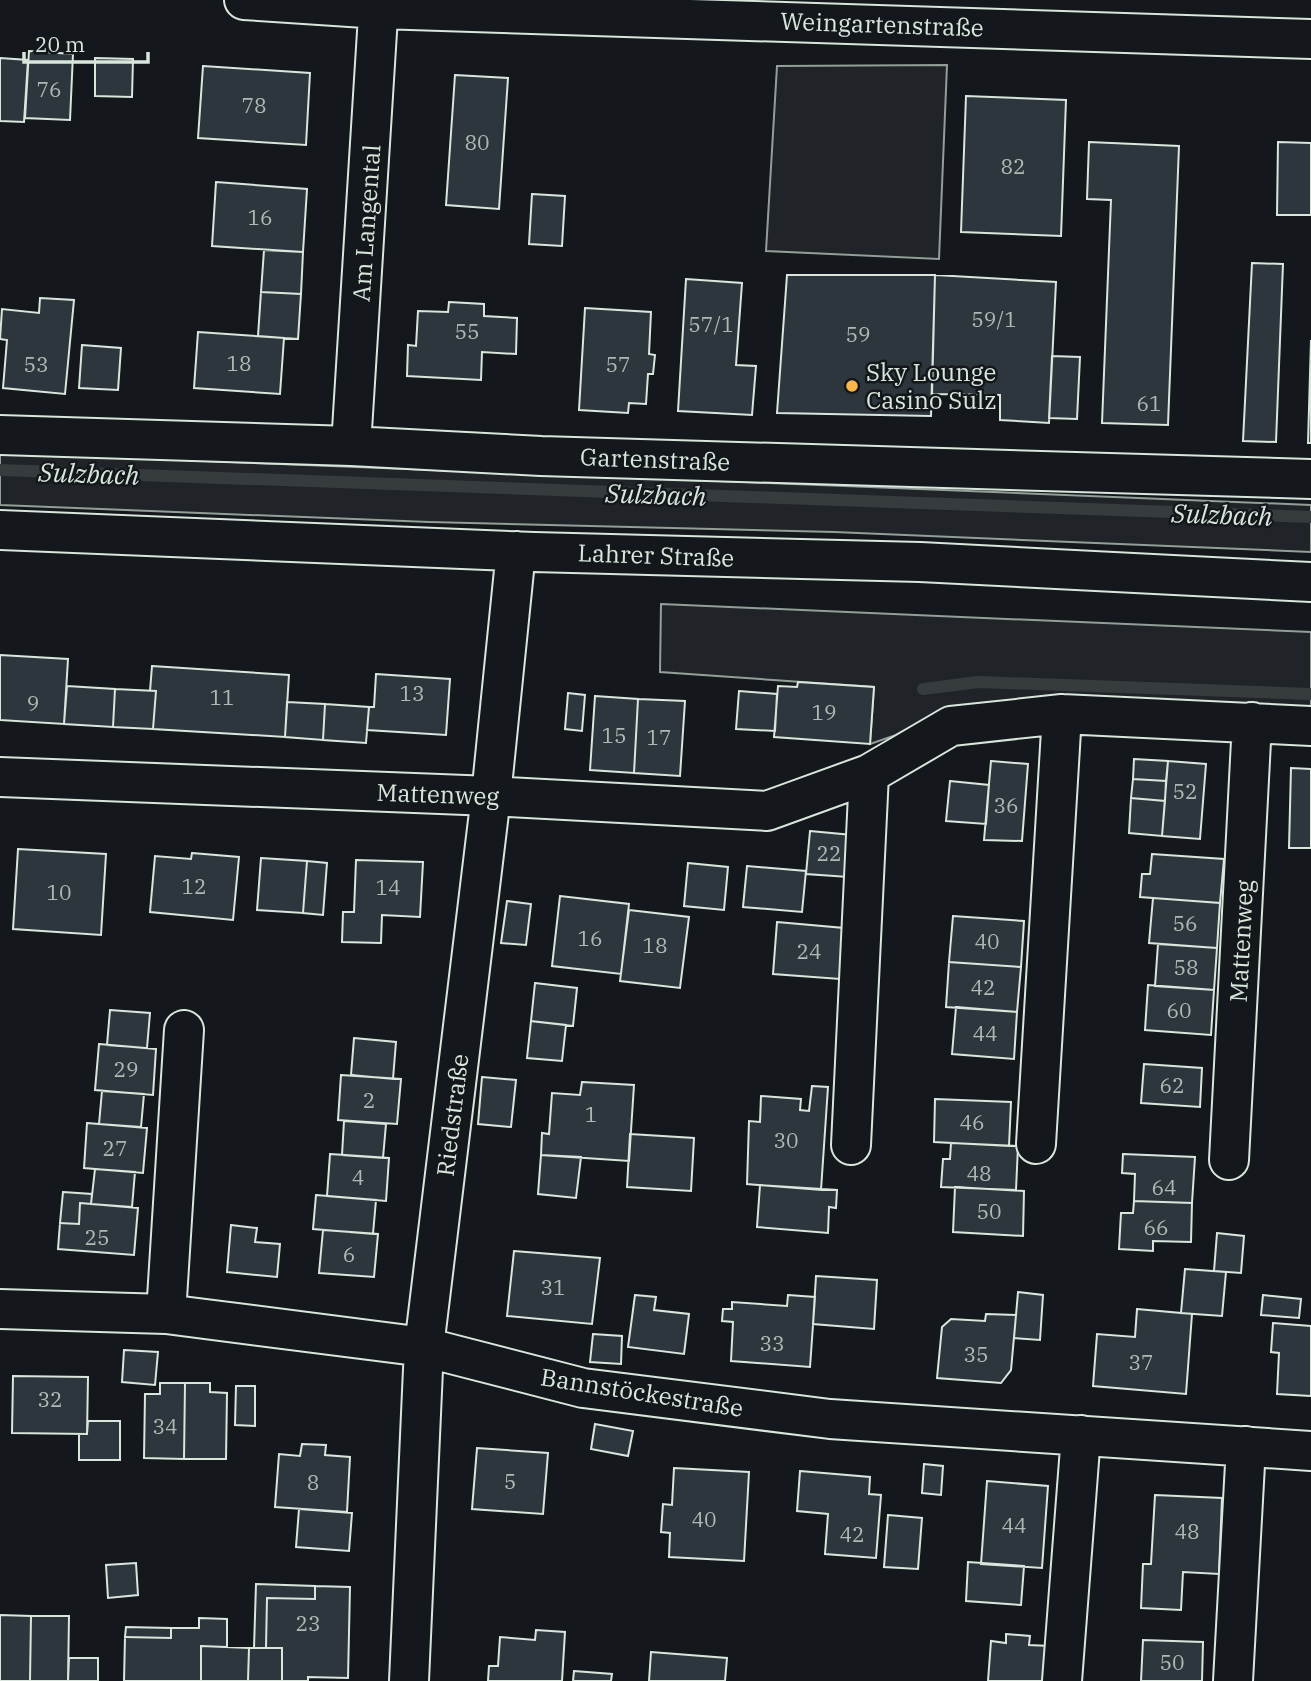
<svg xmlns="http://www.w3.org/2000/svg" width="1311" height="1681" font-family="'IBM Plex Serif',serif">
<rect width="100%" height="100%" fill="#14181c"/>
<!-- green -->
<path fill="#202428" stroke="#939e99" stroke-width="2" d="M947,65L939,259L766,251L777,66Z
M0,453C437,468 874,488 1311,505V552L834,532L429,522L0,505Z
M661,604L1311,632V714L927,718L896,735L870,744L874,687L660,672Z"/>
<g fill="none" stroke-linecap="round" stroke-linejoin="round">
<!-- stream -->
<path stroke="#363b3e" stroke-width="12" d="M0,470L1311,517
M923,689L978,682L1311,694"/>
</g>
<!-- building -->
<path fill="#2c363c" stroke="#d8e6dc" stroke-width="2" d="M29,51L73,54L70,120L25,118Z
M0,58L28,60L24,122L0,121Z
M95,58L133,59L132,97L95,96Z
M203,66L310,73L306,145L198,138Z
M455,75L508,78L499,209L446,205Z
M966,96L1066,100L1061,236L961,232Z
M1089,142L1179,146L1168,425L1102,423L1111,200L1087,199Z
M1278,142L1311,143V215H1277Z
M216,182L307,189L303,252L212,246Z
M532,194L565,196L562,246L529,244Z
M264,250L303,252L301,294L261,292Z
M1252,263L1283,264L1276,442L1243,441Z
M787,275H935L931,416L777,413Z
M935,275L1056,282L1049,423L1000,420V395L932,394Z
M686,279L742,283L736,365L756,366L752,415L678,411Z
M261,292L301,294L298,339L258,336Z
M40,298L74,300L65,394L3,388L7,340L0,339L2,309L39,313Z
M449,302L484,304V316L517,318L516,354L482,352L481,380L407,376L408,345L416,346L418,311L448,312Z
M585,308L651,312L649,354L655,355L653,374H648L646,404L629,403L628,413L579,410Z
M198,332L284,338L280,394L194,388Z
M1311,340V443H1308Z
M82,345L121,348L118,390L79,388Z
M1052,356L1080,357L1077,419L1049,418Z
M0,655L68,659L64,724L0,720Z
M152,666L289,675L285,737L153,729L156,691H150Z
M376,674L450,679L446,735L367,730L369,707H374Z
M798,682L874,687L870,744L774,737L778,686L797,687Z
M67,686L115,689L113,727L64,724Z
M115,689L156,691L153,729L113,727Z
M739,691L777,694L775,731L736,729Z
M568,693L585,695L582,731L565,729Z
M595,696L638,699L634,773L590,770Z
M638,699L685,701L680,776L634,773Z
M287,702L325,704L323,740L285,737Z
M325,704L369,707L366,743L323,740Z
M1134,759L1168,761L1166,781L1133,779Z
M991,761L1028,764L1022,841L984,840Z
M1168,761L1206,764L1200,839L1162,836Z
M1291,768L1311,769V848H1289Z
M1133,779L1166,781L1165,801L1131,798Z
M950,781L989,785L986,824L946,821Z
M1131,798L1165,801L1162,836L1129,833Z
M810,831L852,835L848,877L806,874Z
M18,849L106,854L101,935L13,929Z
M192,853L239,857L233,920L150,912L155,856L191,859Z
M1152,854L1224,859L1220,903L1140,897L1142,874H1150Z
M261,858L307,861L303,913L257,910Z
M356,860L423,862L420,917L382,915L381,943L342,942L343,912H354Z
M307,861L327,863L323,915L303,913Z
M688,863L728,867L724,910L684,906Z
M747,866L806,871L802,912L743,907Z
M560,896L629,904L621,974L552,966Z
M1153,898L1220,903L1217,948L1149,943Z
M507,901L531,904L526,945L501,943Z
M629,910L689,917L680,988L620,981Z
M953,916L1024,921L1021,967L949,962Z
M777,922L844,928L840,979L773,974Z
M1158,944L1217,948L1214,990L1155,986Z
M949,962L1021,967L1017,1012L946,1007Z
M535,983L577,988L573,1026L531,1021Z
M1148,985L1214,990L1211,1035L1145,1030Z
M956,1007L1017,1012L1014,1059L952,1054Z
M110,1010L150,1013L147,1048L107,1045Z
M531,1021L566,1025L562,1061L527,1058Z
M354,1038L396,1042L393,1079L351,1075Z
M99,1044L156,1049L153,1095L95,1090Z
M1144,1064L1202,1068L1200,1107L1141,1103Z
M341,1075L401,1079L397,1124L338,1120Z
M482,1077L516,1080L511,1127L478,1124Z
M582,1082L634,1085L629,1161L541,1155L542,1133L549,1134L552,1093L580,1095Z
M812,1086L828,1087L821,1190L747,1184L749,1121L760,1122L761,1096L801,1099L800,1110L809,1111Z
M102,1091L144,1094L141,1127L99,1124Z
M935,1099L1011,1102L1009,1146L934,1142Z
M344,1121L386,1124L383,1158L342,1155Z
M87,1123L147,1128L143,1173L84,1168Z
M630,1134L694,1138L691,1191L627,1187Z
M951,1143L1018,1146L1016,1190L941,1187L943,1159H950Z
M330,1154L389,1158L386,1201L327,1196Z
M1123,1154L1195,1157L1192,1203L1134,1201L1135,1174L1122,1173Z
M541,1155L581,1157L576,1198L538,1194Z
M95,1169L135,1172L132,1207L91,1204Z
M760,1185L837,1190L836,1208L829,1207L828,1233L757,1227Z
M955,1187L1024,1191L1023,1236L953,1232Z
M63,1192L92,1194L91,1204L80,1203L79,1224L60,1223Z
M316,1195L376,1200L373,1234L313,1229Z
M1134,1201L1192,1203L1191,1242L1153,1241V1251L1119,1249L1121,1213H1133Z
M80,1203L138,1208L134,1255L58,1249L60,1223L79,1224Z
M231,1225L257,1228L255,1242L280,1244L277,1277L227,1272Z
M323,1230L378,1234L374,1277L319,1273Z
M1217,1233L1244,1236L1241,1273L1214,1271Z
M514,1251L600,1258L592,1324L507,1316Z
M1185,1269L1226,1272L1222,1316L1181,1313Z
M816,1276L877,1280L874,1329L813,1324Z
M1018,1292L1043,1295L1040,1340L1014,1338Z
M635,1295L656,1297L654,1310L689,1314L684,1354L628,1347Z
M788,1295L815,1297L810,1367L731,1361L733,1322L722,1321L723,1309H732V1302L787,1306Z
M1263,1295L1301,1299L1299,1318L1261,1315Z
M1137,1309L1192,1314L1186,1394L1093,1386L1097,1334L1135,1337Z
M986,1314L1016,1315L1011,1370L1001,1383L937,1378L942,1327L951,1319L985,1321Z
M1273,1323L1311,1326V1396L1277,1394L1279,1353L1271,1352Z
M593,1334L622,1336L621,1364L590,1362Z
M124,1350L158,1352L155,1385L122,1382Z
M13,1376L88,1377L87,1434L12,1433Z
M160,1383H185L184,1459L144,1458L145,1394H160Z
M185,1383H210V1392L227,1393L226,1459H184Z
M236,1386H255V1426L235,1425Z
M88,1421H120V1460H79V1434H87Z
M595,1424L633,1431L628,1456L591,1449Z
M302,1444L326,1445L325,1455L350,1457L347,1512L275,1507L279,1454L300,1456Z
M477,1448L548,1453L543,1514L472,1509Z
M924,1464L943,1466L941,1495L922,1493Z
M674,1468L749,1472L744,1561L669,1557L670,1533L661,1532L663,1504L672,1505Z
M800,1471L870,1477L869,1494L881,1495L876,1558L825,1554L828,1514L797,1511Z
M987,1481L1048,1486L1042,1568L981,1564Z
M1155,1495L1222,1498L1219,1574L1183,1572L1181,1610L1141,1608L1143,1564H1151Z
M299,1509L352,1513L349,1551L296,1547Z
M888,1515L922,1518L918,1569L884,1567Z
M968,1562L1024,1566L1021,1605L966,1601Z
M136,1563L138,1595L108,1598L106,1565Z
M256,1584L315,1586V1599L267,1598L266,1648H254Z
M315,1586L350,1587L348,1678L308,1677V1681H282V1648H266L267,1598L315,1599Z
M0,1615L31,1616L30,1681H0Z
M31,1616H69L68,1681H30Z
M199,1618L227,1619V1647L201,1646V1681H124L125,1637L171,1638V1628H199Z
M126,1627L171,1628V1638L125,1637Z
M536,1630L565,1632L562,1681H488L489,1666H498L500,1637L535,1640Z
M1006,1634L1030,1636L1029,1645L1050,1646L1047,1681H988L991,1641L1006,1643Z
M1143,1640L1203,1642L1202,1681H1141Z
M201,1646L249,1648L248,1681H201Z
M249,1648H282V1681H248Z
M651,1652L727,1658L725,1681H649Z
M69,1658H98V1681H68Z
M574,1671L612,1674L611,1681H573Z"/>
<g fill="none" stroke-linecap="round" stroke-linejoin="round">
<!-- minor casing -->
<g stroke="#d8e6dc" stroke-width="42">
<path id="minor" d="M244,0L380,9L1311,39
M0,435L351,446L541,456L1311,479
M351,446L379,0
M0,530L534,552L920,562L1311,582
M0,777L491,796L767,811L869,774L951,726L1062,714L1311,726
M1036,1144L1062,714
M851,1145L869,774
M1229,1160L1252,722
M0,1309L166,1314L424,1347L583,1388L830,1419L1311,1451
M166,1314L184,1030
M409,1681L424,1347L491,796L516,551
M1062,1681L1081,1435
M1233,1681L1246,1446"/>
</g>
<!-- minor -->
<use href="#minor" stroke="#14181c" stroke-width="38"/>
</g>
<!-- markers -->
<circle fill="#ffb74d" stroke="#14181c" stroke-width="2.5" cx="852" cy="386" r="7"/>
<g text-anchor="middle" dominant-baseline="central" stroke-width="5" stroke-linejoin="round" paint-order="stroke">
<!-- number labels -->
<g font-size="21" fill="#adbab4">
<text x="49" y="89">76</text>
<text x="254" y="105">78</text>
<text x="477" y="142">80</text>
<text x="1013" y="166">82</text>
<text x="260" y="217">16</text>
<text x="994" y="319">59/1</text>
<text x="711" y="324">57/1</text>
<text x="467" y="331">55</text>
<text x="858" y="334">59</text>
<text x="239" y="363">18</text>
<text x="36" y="364">53</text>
<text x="618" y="364">57</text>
<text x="1149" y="403">61</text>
<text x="412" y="693">13</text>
<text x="222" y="697">11</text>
<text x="33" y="703">9</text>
<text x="824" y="712">19</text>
<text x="614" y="735">15</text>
<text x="659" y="737">17</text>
<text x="1185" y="791">52</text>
<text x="1006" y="805">36</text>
<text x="829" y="853">22</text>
<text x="194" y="886">12</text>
<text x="388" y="887">14</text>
<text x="59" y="892">10</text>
<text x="1185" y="923">56</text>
<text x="590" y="938">16</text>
<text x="987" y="941">40</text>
<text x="655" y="945">18</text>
<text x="809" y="951">24</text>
<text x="1186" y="967">58</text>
<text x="983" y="987">42</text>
<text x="1179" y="1010">60</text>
<text x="985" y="1033">44</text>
<text x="126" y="1069">29</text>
<text x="1172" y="1085">62</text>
<text x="369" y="1100">2</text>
<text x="591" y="1114">1</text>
<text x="972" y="1122">46</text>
<text x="786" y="1140">30</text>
<text x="115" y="1148">27</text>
<text x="979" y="1173">48</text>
<text x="358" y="1177">4</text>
<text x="1164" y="1187">64</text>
<text x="989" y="1211">50</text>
<text x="1156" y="1227">66</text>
<text x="97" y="1237">25</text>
<text x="349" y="1254">6</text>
<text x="553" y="1287">31</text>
<text x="772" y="1343">33</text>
<text x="976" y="1354">35</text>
<text x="1141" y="1362">37</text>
<text x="50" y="1399">32</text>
<text x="165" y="1426">34</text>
<text x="510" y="1481">5</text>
<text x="313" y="1482">8</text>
<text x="704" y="1519">40</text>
<text x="1014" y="1525">44</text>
<text x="1187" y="1531">48</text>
<text x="852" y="1534">42</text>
<text x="308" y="1623">23</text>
<text x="1172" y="1662">50</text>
</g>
<!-- street labels -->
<g font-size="24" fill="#d8e6dc" stroke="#14181c">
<text transform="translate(882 24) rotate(2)">Weingartenstraße</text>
<text transform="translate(366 223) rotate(-86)">Am Langental</text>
<text transform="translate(655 459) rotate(2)">Gartenstraße</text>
<text transform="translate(656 555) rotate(2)">Lahrer Straße</text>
<text transform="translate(438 794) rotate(2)">Mattenweg</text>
<text transform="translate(1241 941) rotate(-87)">Mattenweg</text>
<text transform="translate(452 1115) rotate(-83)">Riedstraße</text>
<text transform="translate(642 1392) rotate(9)">Bannstöckestraße</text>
</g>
<!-- poi labels -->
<g font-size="24" fill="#d8e6dc" stroke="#14181c" text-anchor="start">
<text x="866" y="372">Sky Lounge<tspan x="866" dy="28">Casino Sulz</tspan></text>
</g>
<!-- water labels -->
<g font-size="26" font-style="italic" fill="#d8e6dc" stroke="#14181c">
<text transform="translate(89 473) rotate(2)">Sulzbach</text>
<text transform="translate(656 494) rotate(2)">Sulzbach</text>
<text transform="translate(1222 514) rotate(2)">Sulzbach</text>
</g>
</g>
<!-- scale -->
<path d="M24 52v10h124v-10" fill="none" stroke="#d8e6dc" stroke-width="3.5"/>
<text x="35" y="52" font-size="21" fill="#d8e6dc" stroke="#14181c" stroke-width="5" paint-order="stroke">20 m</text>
</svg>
